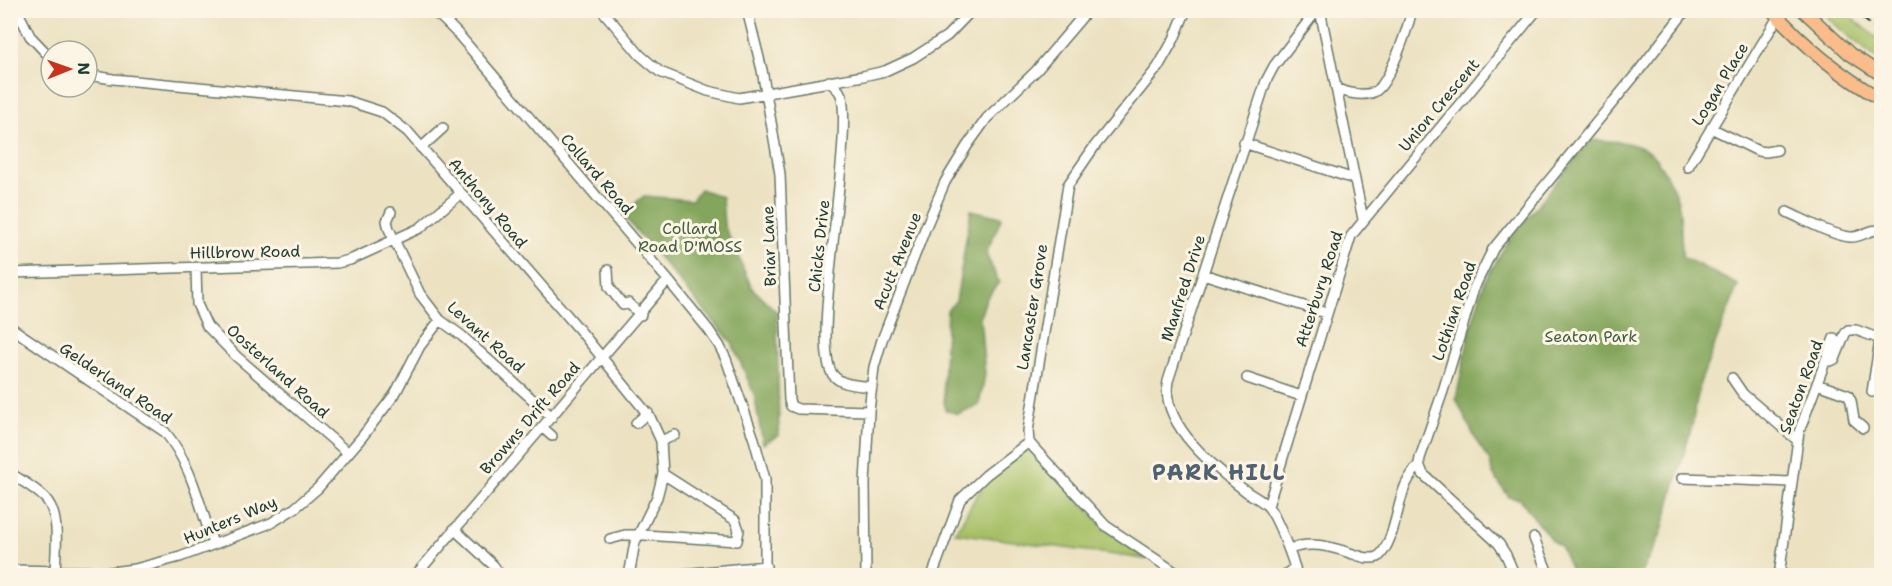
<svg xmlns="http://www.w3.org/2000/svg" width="1892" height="586" font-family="'Shantell Sans',sans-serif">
<rect width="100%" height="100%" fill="#fcf5e5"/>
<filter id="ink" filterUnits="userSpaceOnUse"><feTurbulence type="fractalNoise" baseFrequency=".0167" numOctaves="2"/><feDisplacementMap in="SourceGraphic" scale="12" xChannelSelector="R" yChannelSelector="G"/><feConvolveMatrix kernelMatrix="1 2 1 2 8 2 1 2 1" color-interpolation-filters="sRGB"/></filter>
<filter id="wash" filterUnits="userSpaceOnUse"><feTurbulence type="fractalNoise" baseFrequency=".008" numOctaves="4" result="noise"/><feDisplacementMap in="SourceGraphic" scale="24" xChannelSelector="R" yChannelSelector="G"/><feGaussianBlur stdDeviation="1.35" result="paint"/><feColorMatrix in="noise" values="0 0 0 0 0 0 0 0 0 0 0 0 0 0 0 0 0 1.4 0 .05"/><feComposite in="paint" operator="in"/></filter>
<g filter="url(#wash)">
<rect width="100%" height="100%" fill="#ece2c2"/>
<!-- green -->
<path fill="#a6c066" stroke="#627e4d" stroke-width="1.5" d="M1820,11H1843L1881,41V62L1846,34Z
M1028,447L1106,529L1146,559L955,533L984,483Z"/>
<!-- forest -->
<path fill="#84a65b" stroke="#527248" stroke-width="1.5" d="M1591,140C1609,141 1631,141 1646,150C1658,156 1677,192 1679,206C1682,223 1680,240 1683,257L1738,285L1700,383L1692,426L1661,534L1640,575H1573L1560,546L1552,541L1520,499L1509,497L1492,473L1490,461L1477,442L1456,399L1470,331L1484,282L1509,240Z
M700,189L722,197L724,225L752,288L777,312L779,435L763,444L754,394L732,343L622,214L644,196L692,200Z
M971,210L1002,217L986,254L999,282L986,299L980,317L985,375L979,405L958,414L945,410L943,384L947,310L956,301Z"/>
</g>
<g filter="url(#ink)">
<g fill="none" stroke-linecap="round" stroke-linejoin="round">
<!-- minor casing -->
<g stroke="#677766" stroke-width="12">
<path id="minor" d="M17,10L30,36L51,58
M431,10L442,18L458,34L668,280L708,329L719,345L726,359L754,439L765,479V576
M602,10L640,55L660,72L708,91L739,98L863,76L885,71L913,58L947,36L972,10
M747,10L762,70L780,174L789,400L791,406L798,409L869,411
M1320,10L1363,219
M87,75L113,79L348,101L382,112L408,132L578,328L650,417L661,441L663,474L657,497L635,542L629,576
M829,81L839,91L842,97C852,152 810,346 833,375C842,386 859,385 872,387
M1337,89C1348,93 1363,97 1374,92C1389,86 1408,27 1412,10
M1711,128L1758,151L1766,152L1777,150
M1244,143L1354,179
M421,148L443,128
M1688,167L1778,17
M391,212L387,221L389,229L420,294L440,320L462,336L552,417
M1787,212C1805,220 1831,235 1850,237C1862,238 1870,227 1882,231
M196,268L197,304L207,326L236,356L348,453
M608,270L609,287L623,305L628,303L641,315
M10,273L337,263L350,260L420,228L460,194
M1203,274L1326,313
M10,327L165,432C191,463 200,506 213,544
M1826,359L1831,361L1835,359L1845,334L1848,330H1856L1880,339
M1247,378L1301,396
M1732,378L1743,394L1797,440
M1817,384L1848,395L1851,401L1854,420L1863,428
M1872,392L1882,327
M636,423L648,413
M542,427L552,436
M661,441L675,435
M10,473C22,481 35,488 45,498C62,516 55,553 55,576
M1682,478L1791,482
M1268,506L1351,236L1537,10
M454,529L493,565L501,576
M1534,538L1549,576
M610,539L625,535H644L737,541L739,530L735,520L663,474
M1289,549C1310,541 1329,546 1350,553C1360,556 1368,560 1378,557C1393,545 1397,508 1404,489C1407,480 1413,472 1419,464
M10,570L111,572L135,569L180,557L271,523L295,508L318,488L362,437L395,394L420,346L440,320
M415,576L668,280
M680,576L682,574L766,566
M866,576L865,483L869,411L874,367L882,340L925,229L945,182L967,146L987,118L1036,71L1088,10
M932,576L960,500L986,475L1029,442
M1181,576L1106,526L1033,447L1029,442L1028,431L1068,185L1094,147L1158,67L1174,39L1186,10
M1284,576L1295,567
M1297,576C1294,561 1278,520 1269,508C1264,501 1254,497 1247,492C1216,469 1160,425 1168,381L1266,81L1274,66L1317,10
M1515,576L1506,555L1499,544L1423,474L1419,464L1420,458L1443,391L1474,288L1493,249L1641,68L1686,10
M1779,576L1799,432L1834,338"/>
</g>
<!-- major casing -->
<g stroke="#677766" stroke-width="15">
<path id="major" d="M1772,10C1803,45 1841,76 1882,100
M1803,10L1850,54L1882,75"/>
</g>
<!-- minor -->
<use href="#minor" stroke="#fff" stroke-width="9"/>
<!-- major -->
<use href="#major" stroke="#f9bc8a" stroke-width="12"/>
<!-- rail -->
<path stroke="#1f3d34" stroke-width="2" stroke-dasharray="9 4.5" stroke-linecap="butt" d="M1851,10L1882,33
M1873,10L1882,15"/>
</g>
</g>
<g text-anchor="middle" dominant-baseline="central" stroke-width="6" stroke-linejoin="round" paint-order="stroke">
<!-- street labels -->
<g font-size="16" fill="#1f3d34" stroke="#fcf5e5">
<text transform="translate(1720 84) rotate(-59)">Logan Place</text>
<text transform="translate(1439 105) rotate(-50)">Union Crescent</text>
<text transform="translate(597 174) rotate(49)">Collard Road</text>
<text transform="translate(488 203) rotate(50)">Anthony Road</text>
<text transform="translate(769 246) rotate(-92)">Briar Lane</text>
<text transform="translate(819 246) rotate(-84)">Chicks Drive</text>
<text transform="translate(245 252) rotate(-1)">Hillbrow Road</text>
<text transform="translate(897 261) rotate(-68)">Acutt Avenue</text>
<text transform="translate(1183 288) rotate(-72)">Manfred Drive</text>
<text transform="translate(1319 289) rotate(-72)">Atterbury Road</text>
<text transform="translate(1032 307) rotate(-81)">Lancaster Grove</text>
<text transform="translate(1454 311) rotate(-71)">Lothian Road</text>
<text transform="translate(486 337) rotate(42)">Levant Road</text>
<text transform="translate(278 371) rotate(42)">Oosterland Road</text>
<text transform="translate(116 383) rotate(34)">Gelderland Road</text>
<text transform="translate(1801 387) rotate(-70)">Seaton Road</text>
<text transform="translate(530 418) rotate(-49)">Browns Drift Road</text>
<text transform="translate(230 520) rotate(-23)">Hunters Way</text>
</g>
<!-- park labels -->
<g font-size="16" fill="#415e40" stroke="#fcf5e5">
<text x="690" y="228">Collard<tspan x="690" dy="18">Road D'MOSS</tspan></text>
<text x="1591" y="336">Seaton Park</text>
</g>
<!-- district labels -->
<g font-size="22" font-weight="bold" letter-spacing="1.5" fill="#506172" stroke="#fcf5e5">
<text x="1219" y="472">PARK HILL</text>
</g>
</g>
<!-- margin -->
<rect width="1892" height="586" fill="none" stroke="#fcf5e5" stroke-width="36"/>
<!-- north arrow -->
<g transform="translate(69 69) rotate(89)"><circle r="28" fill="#fcf5e5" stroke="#a4ab9e" stroke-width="1.5"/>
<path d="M0-4.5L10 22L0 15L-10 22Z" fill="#c8321e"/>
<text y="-9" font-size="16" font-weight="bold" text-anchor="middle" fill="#1f3d34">N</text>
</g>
</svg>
